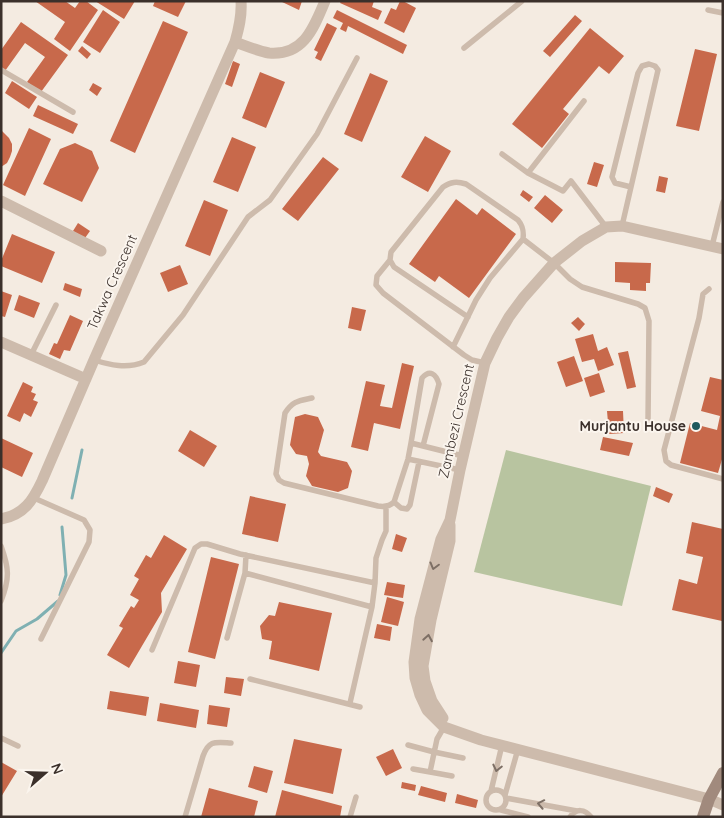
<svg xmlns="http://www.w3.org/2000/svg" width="724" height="818" font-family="Quicksand,sans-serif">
<rect width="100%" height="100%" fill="#f4ebe1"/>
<!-- green -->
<path fill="#b8c4a0" d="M506,450L651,486L622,606L474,572Z"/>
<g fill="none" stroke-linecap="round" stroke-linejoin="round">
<!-- stream -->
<path stroke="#7fb0b2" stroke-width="3" d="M72,498L82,450
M60,595L66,575L62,527
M1,653L16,631L37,619L58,601"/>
</g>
<!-- building -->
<path fill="#c8694b" d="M35,1H65L75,8L80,1H86L98,10L70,51L54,39L65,22Z
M95,1H135L124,19Z
M155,1H186L178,17L153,6Z
M280,1H302L299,10Z
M341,1H374L372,7L382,11L378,20L340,3Z
M400,1H403L416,8L404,33L384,23L391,8L396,10Z
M103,10L120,22L100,53L83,42Z
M337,10L407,45L403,54L348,26L346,32L340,29L343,23L333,18Z
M575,15L582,21L550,57L543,51Z
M163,21L188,32L135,153L110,141Z
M21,22L68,55L41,92L27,82L45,57L25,43L5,71L1,69V50Z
M327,23L337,28L321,61L315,58L318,52L314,50Z
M590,28L624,56L609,74L599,66L563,109L569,114L542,148L512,124Z
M82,46L91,54L87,59L78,51Z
M695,49L717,54L699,131L676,126Z
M233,61L240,64L232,87L225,84Z
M260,72L285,82L266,128L242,118Z
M370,73L388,81L362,142L344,134Z
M12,81L37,97L29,109L5,93Z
M93,83L102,88L97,96L89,90Z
M38,105L78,124L73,134L33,116Z
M29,128L51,139L25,196L3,185Z
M1,130L9,138L12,144V151L10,157L7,163L1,167Z
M425,136L451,151L428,192L401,177Z
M232,137L256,147L238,192L213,182Z
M75,143L92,151L99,168L82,202L43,184L60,149Z
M323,157L339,169L298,221L282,209Z
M594,162L604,165L597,187L587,184Z
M659,176L668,178L665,193L656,191Z
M523,190L533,197L529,202L520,195Z
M545,195L563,210L552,223L534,208Z
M456,199L477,215L482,208L516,234L469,298L439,276L435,282L409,264Z
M204,200L228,210L210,256L185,246Z
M78,223L90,231L85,238L73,231Z
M12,234L55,252L42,283L1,266V261Z
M615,262L651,263L650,283H646V291L630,290V283L615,282Z
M180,265L188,284L168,292L160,273Z
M65,283L82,289L80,297L63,290Z
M1,291L12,295L5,317L1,316Z
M19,295L40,303L34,318L14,310Z
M352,307L366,310L361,331L348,328Z
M70,315L83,321L70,351L64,350L60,359L49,354L54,343L57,344Z
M578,317L585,324L579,331L571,323Z
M593,334L598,351L607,347L614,365L598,371L594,359L582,362L575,339Z
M628,351L636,387L627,389L618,353Z
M574,356L583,381L566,387L557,362Z
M402,363L414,366L400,429L374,423L368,451L351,447L366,381L385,385L380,406L392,408Z
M599,373L605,392L590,397L584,378Z
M710,377L723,380V456L718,473L680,463L690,423L717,430L720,416L701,411Z
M23,382L33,387L31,392L36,394L33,400L38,402L31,417L24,413L20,422L7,416Z
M607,411H623L624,433L609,434Z
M305,414L318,417L324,430L318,452L321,456L347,462L352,471L348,488L338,492L312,486L306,476L309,464L307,456L296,454L290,445L295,417Z
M190,430L217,446L204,467L178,451Z
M603,437L633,443L629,456L600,450Z
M1,438L33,453L22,477L1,467Z
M656,487L673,494L669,503L653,496Z
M250,496L286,504L278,542L242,534Z
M692,522L723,529V617L722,621L672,610L679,579L697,584L703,557L686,553Z
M396,534L407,538L402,552L392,549Z
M164,535L187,549L161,593L162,612L129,668L107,655L123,628L119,626L131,606L134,608L139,600L130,595L139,579L134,576L146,555L151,558Z
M211,557L239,564L215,659L188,652Z
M387,582L405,585L403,598L384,595Z
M387,597L404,602L398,626L381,622Z
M279,602L332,613L319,671L269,659L272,641L262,639L260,626L269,615L275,616Z
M377,624L392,627L390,641L374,638Z
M178,661L200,665L196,687L174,683Z
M226,677L244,679L241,696L224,693Z
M110,691L149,697L146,716L107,709Z
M160,703L199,710L196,728L157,721Z
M209,705L230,708L227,727L207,724Z
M294,739L342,749L333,794L284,783Z
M393,749L402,768L386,776L376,757Z
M1,762L17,771L1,797Z
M254,766L273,771L267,793L248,787Z
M402,782L416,785L415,791L401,788Z
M421,786L447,793L445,802L418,795Z
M209,788L258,801L254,817H201Z
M282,790L342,806L340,817H275Z
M457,794L478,800L476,808L455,803Z"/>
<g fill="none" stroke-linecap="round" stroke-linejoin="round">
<!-- lane -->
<path stroke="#cdbbac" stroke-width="5.5" d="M708,10L723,13
M464,48L522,1
M1,70L73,112
M584,101L528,173L563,191L571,181L606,227
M502,154L528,173
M622,226L658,70L655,66L649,64L642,66L638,73L612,177L615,183L631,187
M712,246L723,202
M390,260L377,276L376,285L383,293L464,355L472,360L485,363
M709,289L703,294L699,318L664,450L666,461L671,465L723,479
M468,317L394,267L390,260L391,252L443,187C451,182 456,181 466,184L518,220C523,226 524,231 523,239L554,263L570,279L582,287L638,304L645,308L649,321L648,421
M453,347L476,300L490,278L523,239
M31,355L56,305
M94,360C110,365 127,369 144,362L183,315L248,217L270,200L317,134L357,58
M312,398C298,401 293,401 285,413L276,474L279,480L284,483L378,506C384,507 389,507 394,502L408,459L411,443L422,378C430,369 436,374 439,384L423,446
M411,443L463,456
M408,459L460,470
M34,498L84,520L90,530L89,542L41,639
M394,502L401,508L407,509L410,505L419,462
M1,546C9,568 10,578 1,601
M245,573L372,607
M227,638L245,573L246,555
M152,650L195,548L201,544H207L240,554L375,583
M250,679L360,707
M350,703L372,607L375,583L376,558L382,540L386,531V507
M444,727L437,739L430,772L452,776
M1,738L18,746
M408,745L434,752L463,758
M413,769L430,772
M486 800a10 10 0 1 1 20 0a10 10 0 1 1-20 0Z
M491,791L502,745
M505,795L518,749
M506,798L577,811
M501,810L528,817
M185,817L203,756C209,740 215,742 231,743
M350,817L356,797
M570,817C576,808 585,809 591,817"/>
<!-- street -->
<path stroke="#cdbbac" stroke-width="11" d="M235,42C246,46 258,51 269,53C304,56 314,27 325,1
M1,201L101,251
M723,249L622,226L606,227L582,241L554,263L523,298L509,317L497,338L485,363L460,470L450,520L441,539L420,619L414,662L415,678L420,695L427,710L444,727L481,740L709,799L723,805
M1,342L86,379
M1,519C24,515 33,500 42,481L94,360L235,42C239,28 242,16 241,1
M443,718L432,701L425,681L423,666L431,620L450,541V525"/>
<!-- secondary -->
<path stroke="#a18a7d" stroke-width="12" d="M703,817L709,799L723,773"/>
</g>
<!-- one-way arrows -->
<defs><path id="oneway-chevron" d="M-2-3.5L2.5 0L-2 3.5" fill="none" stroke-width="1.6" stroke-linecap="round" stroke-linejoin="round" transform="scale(1.25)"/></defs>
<g stroke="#7d6f65">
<use href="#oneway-chevron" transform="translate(434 566) rotate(105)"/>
<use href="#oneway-chevron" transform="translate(428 638) rotate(-80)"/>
<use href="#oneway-chevron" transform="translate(497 768) rotate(103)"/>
<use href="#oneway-chevron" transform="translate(541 804) rotate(-169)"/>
</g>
<!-- markers -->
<circle fill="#1f5a5e" stroke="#fbf5ee" stroke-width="2" cx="696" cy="426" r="5"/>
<g text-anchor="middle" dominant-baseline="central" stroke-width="4" stroke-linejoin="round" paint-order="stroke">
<!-- street labels -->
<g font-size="14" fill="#3b302b" stroke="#fbf5ee">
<text transform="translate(112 282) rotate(-66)">Takwa Crescent</text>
<text transform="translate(456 421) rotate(-77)">Zambezi Crescent</text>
</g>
<!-- poi labels -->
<g font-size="14" font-weight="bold" fill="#3b302b" stroke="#fbf5ee" text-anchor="end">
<text x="686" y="426">Murjantu House</text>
</g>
</g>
<!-- border -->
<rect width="724" height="818" fill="none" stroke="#3b302b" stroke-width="5"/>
<!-- north arrow -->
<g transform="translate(45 773) rotate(70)" stroke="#fbf5ee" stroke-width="4" paint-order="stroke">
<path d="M0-4L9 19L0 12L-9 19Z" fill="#3b302b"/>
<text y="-8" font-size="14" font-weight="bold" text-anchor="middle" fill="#3b302b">N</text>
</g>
</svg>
